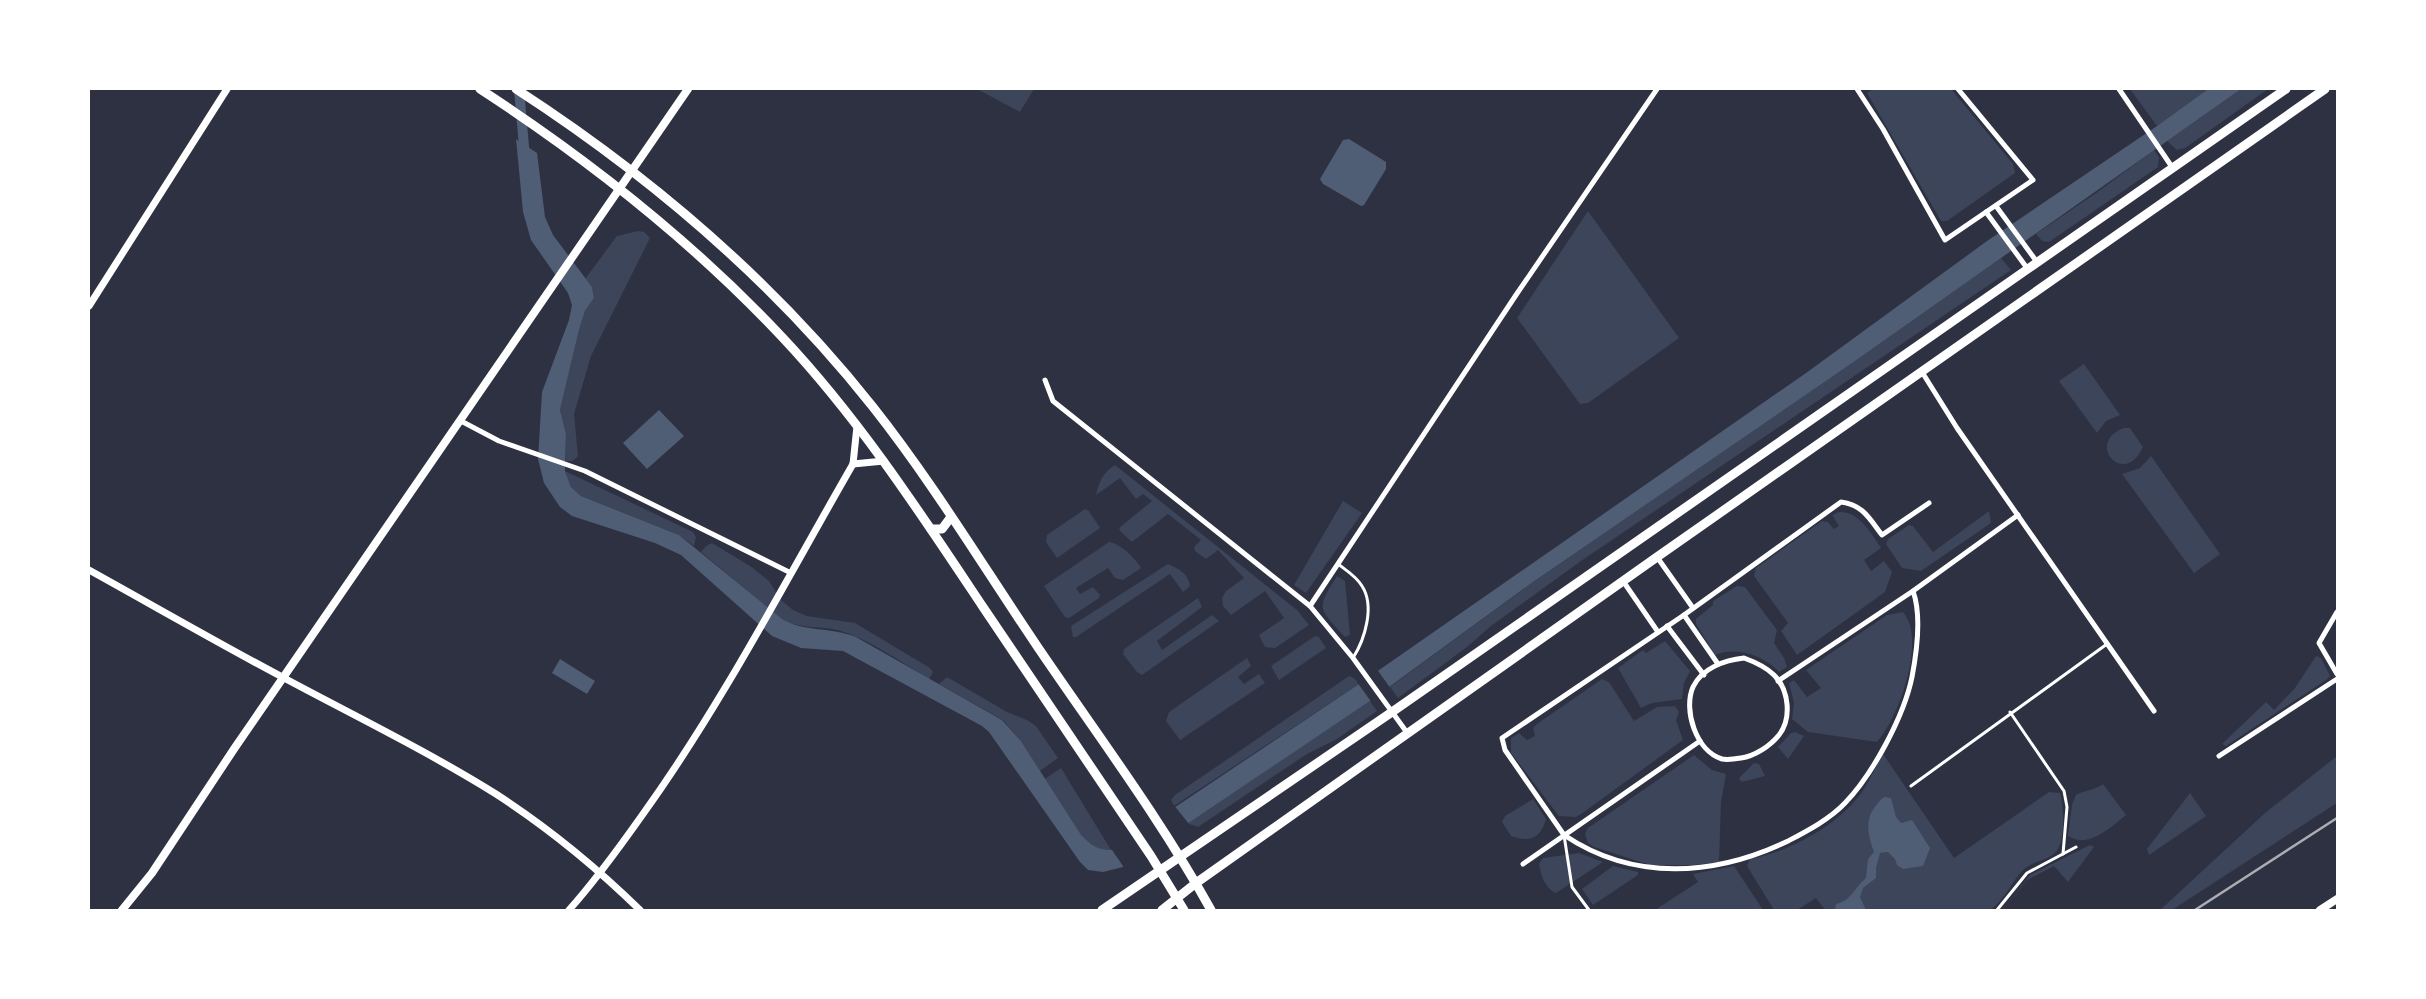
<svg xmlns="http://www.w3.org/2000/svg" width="2426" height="999" viewBox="0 0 2426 999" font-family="Rubik,sans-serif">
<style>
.green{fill:#3c4559}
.water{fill:#4f5d75}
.pier{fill:#2d3142}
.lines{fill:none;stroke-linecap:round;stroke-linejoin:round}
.canal{stroke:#4f5d75;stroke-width:10}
.service{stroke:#fff;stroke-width:3}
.minor{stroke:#fff;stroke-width:5}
.tertiary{stroke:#fff;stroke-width:7}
.secondary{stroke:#fff;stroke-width:8}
.primary{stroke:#fff;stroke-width:9}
.rail{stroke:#abadb3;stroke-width:2.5}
</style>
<rect width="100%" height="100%" fill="#2d3142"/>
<g class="green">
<polygon points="977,89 1034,89 1020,112"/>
<polygon points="1873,89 1951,89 2013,164 2015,173 1947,221 1941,221 1867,93"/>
<polygon points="2130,89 2208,89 2157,126"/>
<polygon points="2241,89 2268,89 2185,148 2177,150 2167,141"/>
<polygon points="2154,150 2159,157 2158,167 2049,242 2042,241 2036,234 2099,191"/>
<polygon points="1588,211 1679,338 1588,403 1580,404 1517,318"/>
<polygon points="638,231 644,232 650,238 591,356 574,414 578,456 573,461 566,461 566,434 560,410 579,330 585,311 594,298 592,287 585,279 617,236"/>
<polygon points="2001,258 2011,270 1581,561 1491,626 1467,647 1398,698 1390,687 1533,582"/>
<polygon points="2084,364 2120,415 2106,421 2097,433 2059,381"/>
<path d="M2124,428H2130L2143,447C2124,489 2084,442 2124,428Z"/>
<polygon points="2151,456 2220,554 2194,573 2122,474 2140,468"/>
<path d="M1115,465L1297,610L1309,625L1275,648L1265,647L1259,635L1284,618L1265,591L1231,615L1223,606L1222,598L1226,591L1244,578L1218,550L1206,559L1195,551L1194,547L1201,540L1168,514L1132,542L1121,532L1119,528L1152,501L1143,494L1136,499L1120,478L1096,495C1099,482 1103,472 1115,465Z"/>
<polygon points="565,471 693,532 696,537 694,546 679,535 581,496 571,487"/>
<polygon points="1343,501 1362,513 1306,593 1294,585"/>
<polygon points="1085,509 1089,511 1100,528 1057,558 1046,542 1047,535"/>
<polygon points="1989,511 1991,523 1921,571 1902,568 1886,544 1888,539 1909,525 1913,526 1933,552"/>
<path d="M1839,512C1859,511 1871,533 1881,548L1864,560L1871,571L1884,561L1892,572L1885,592L1797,655L1781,631L1788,623L1754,576L1756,568L1822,521L1828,522L1834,529L1839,526L1832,515Z"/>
<path d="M1109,542C1120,543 1136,559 1141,568L1123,580L1115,578L1108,568L1076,588L1080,594L1093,587L1100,595L1099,598L1069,618L1065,617L1044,586Z"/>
<path d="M712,543L750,566L769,581L781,600L793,610L807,616L855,623L930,668L933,672L929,679C901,662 872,641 841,631C821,625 802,630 781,619L701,552L706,546Z"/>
<path d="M1168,564C1178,568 1189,574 1190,586L1183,592L1170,574L1076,637H1073L1071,626Z"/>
<path d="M1337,576L1345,581L1350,635L1345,637C1319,608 1315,610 1337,576Z"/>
<path d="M1737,586L1745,587L1777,630L1774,643L1784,658L1787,667L1779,672C1764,656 1737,646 1715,655L1696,624V619L1713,605V601Z"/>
<polygon points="1198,598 1202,607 1157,641 1162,650 1212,615 1219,621 1142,675 1137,672 1123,654 1124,649"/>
<path d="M1903,612C1927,639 1899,718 1877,742L1808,732L1792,719L1794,703L1789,683L1794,680L1807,697L1821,688L1806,670L1887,615Z"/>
<polygon points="1315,636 1319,637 1326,648 1279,680 1271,666"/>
<polygon points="1665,641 1690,671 1684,683 1682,699 1652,703 1641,708 1618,668 1643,650 1646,653"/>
<polygon points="2316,656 2321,658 2330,676 2326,680 2226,746 2222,744 2266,702 2274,710 2295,688"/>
<polygon points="1247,658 1251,666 1238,677 1244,684 1259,674 1265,683 1180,740 1166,721 1169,712"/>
<polygon points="1349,676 1354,678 1359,684 1174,806 1171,800 1175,795"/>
<polygon points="947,677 1007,712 1027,720 1036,726 1058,758 1040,771 1021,741 1003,720 939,684"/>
<polygon points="1602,679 1609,682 1634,721 1657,707 1675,706 1679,712 1676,720 1683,740 1584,812 1576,817 1559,816 1511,753 1511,738 1519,733 1527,740 1535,736 1533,728 1537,724"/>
<polygon points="1370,701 1377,711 1337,739 1307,754 1198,827 1186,823"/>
<polygon points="1795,732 1804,736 1788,759 1778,747 1791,733"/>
<path d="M1883,754L1954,858L2049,792L2060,793C2064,806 2066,843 2055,853C2046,861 2030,862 2022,871C2011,883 2004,901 1990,910H1825L1816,898L1797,910H1774L1747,866L1750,859C1789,852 1839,825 1862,792C1870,780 1876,766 1883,754Z"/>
<polygon points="1694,755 1712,770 1726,774 1721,802 1719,862 1695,865 1650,865 1594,847 1588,843 1585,834 1588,828"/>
<polygon points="2337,756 2337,803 2172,910 2160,910 2265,813"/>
<polygon points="1754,763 1759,764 1765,776 1742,782 1739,779 1740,777"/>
<path d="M1061,768L1111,850C1105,850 1098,850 1092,847C1077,838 1055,795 1045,779Z"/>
<path d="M2103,784L2126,815C2110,828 2088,849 2068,836L2072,805L2076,795C2085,790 2095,790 2103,784Z"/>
<polygon points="2190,793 2206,816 2149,855 2147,849"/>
<path d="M1533,799L1546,819C1541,838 1530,843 1511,836L1502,822L1505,816Z"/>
<polygon points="2090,845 2094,847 2068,882 2054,866 2027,880 2004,910 2030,875"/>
<path d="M1579,853L1603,862L1556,893C1544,888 1541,874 1539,864L1543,858Z"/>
<polygon points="1613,866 1638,872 1638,875 1593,905 1582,889"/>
<polygon points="1734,866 1763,910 1655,910 1698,882 1693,874"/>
</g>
<g class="water">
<path d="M2208,89H2241L1852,363L1533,582L1370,701L1123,867L1103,872L1088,870L1080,862L989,732L982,726L843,651L801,648L772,636L681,555L655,543L572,516L560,507L544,483L538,459L542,392L569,320L572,305L568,293L531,240L523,212L516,139L537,153L545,217L553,235L592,287L594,298L585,311L579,330L560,410L566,434L565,471L571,487L581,496L679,535L782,619C804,632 831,627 856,637L1002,720L1021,741L1081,835C1091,845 1097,850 1111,850L1359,684L1806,373L1987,241L2157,126Z"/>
<polygon points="1349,139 1386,162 1386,169 1364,205 1361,206 1323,184 1320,179 1343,140"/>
<polygon points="659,410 684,436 647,469 623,443"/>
<polygon points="560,659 595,681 587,694 552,673"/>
<path d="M1884,797L1891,798L1896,817L1901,823L1912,820L1930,848L1923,866L1903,869L1897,865L1895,859L1888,852L1880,853L1876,868V878L1863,888L1860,897L1866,910H1835L1836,904C1852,900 1854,888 1866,878L1868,859L1874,852C1866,829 1864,815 1884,797Z"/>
</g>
<g class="pier">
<polygon points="1376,668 1391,689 1372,703 1357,682"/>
<polygon points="1173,804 1189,824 1125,869 1110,847"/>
</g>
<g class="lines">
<polyline class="canal" points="519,89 525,158"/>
<g class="service">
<path d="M1338,564C1347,571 1356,576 1362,586C1375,606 1365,639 1353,658"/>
<polyline points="2010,712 2064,791 2067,807 2063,854"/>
<polyline points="1911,786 2107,644"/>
<polyline points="1564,835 1572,887 1589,910"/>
<polyline points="1997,910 2027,873 2076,847"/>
</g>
<g class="minor">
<polyline points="1857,89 1883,129 1945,240 2033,180 1958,89"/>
<polyline points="2119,89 2172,167"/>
<polyline points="1996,206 2037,262"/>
<polyline points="1986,212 2027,268"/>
<polyline points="1922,372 1957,428 2154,711"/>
<polyline points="1045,380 1053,401 1310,606 1353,658 1408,734"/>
<polyline points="461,421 499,441 585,471 791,573"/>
<polyline points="1657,557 1693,608"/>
<polyline points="1623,581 1658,632"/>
<path d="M1913,591C1922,616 1917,651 1912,677C1904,716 1873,774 1845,803C1830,819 1807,831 1788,841C1715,876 1634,882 1564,835L1505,750L1502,738L1684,615L1841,502C1863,505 1869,518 1882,535L1929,503"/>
<polyline points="1310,606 1516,295 1657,89"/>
<polyline points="2337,612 2319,643 2337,674"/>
<polyline points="1684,615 1718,664"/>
<polyline points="1667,626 1704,675"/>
<path d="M1744,658C1755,662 1766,667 1774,675C1789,690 1792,718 1779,735C1770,746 1755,756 1741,758C1735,759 1727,760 1722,759C1696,751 1683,710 1693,687C1702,668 1725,660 1744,658Z"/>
<polyline points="1778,681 1913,591 2018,515"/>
<polyline points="2219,756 2337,679"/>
<polyline points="1523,864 1700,741"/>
</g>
<g class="tertiary">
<polyline points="89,306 227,89"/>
<polyline points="853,464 884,461"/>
<path d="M89,570C154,606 218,643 284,678C355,716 427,751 496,794C547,827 596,867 640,910"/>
<path d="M569,910C596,880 619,848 643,814C722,704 785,582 853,464L857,426"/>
</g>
<g class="secondary">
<polyline points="122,910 152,873 234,749 688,89"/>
<polyline points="2320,910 2337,899"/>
</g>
<g class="primary">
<path d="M480,89C589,160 693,242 783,338C860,420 921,514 983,607C1039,690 1095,773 1151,856L1184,910"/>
<path d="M516,89C650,176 774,282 873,407C933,483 983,566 1037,646C1096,733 1160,818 1211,910"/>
<polyline points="931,529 942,529 951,517"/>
<polyline points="1102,910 1392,712 2286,89"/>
<polyline points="1162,910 1196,883 1657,557 2325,89"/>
</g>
<polyline class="rail" points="2195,910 2337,818"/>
</g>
<rect width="2426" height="999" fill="none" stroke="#ffffff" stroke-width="180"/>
</svg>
